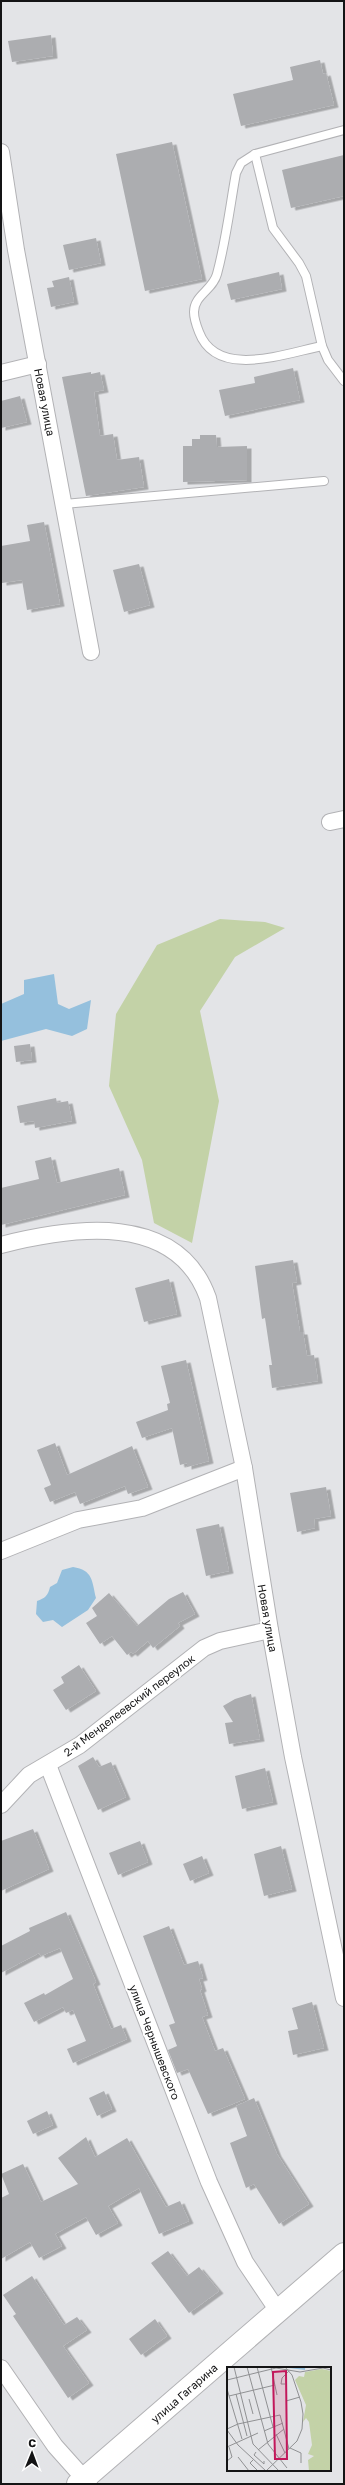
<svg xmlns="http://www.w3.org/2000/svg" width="345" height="2485" viewBox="0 0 345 2485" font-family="'Golos Text',sans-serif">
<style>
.green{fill:#c3d2a7}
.water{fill:#95c0dd}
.building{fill:#acadb0;filter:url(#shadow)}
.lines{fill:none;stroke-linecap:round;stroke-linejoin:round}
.lane-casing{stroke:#b2b2b5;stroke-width:10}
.street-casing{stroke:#b2b2b5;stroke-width:18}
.secondary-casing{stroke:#b2b2b5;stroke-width:24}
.lane{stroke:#fff;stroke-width:8}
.street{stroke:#fff;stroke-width:16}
.secondary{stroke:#fff;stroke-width:22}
.labels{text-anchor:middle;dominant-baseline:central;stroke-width:4;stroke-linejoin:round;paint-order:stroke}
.street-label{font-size:11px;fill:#141415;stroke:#fff}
.inset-river{fill:none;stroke:#95c0dd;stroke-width:2}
.inset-road{fill:none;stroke:#909193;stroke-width:1}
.view{fill:#c2185b;fill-opacity:0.15;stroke:#c2185b;stroke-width:2}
.inset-edge{fill:none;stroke:#141415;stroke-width:2}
</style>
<defs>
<filter id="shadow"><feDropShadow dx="4.5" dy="2.5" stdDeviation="0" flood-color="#0004"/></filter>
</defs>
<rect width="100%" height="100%" fill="#e3e4e7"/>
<polygon class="green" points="220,919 265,922 285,928 235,957 200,1011 219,1101 192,1243 154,1223 142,1160 109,1086 116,1014 157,945"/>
<g class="water">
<polygon points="54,974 58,1004 69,1009 91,1000 87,1029 72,1036 46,1029 1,1041 1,1004 24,994 24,980"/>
<path d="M73,1567C93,1570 92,1581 96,1598L88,1610L62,1627L53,1620L43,1622L36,1614L37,1601C45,1598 48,1596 50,1587L57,1583L62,1570Z"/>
</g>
<g class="building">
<polygon points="51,35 53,56 12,62 8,41"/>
<polygon points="320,60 323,74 326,73 334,105 241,126 233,94 293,80 290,67"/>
<polygon points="172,142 202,279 145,291 116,154"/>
<polygon points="344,155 344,196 291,208 282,170"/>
<polygon points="96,238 101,263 69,270 63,245"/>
<polygon points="279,272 282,289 231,300 227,284"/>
<polygon points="69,277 74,302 51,307 47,288 54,287 52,281"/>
<polygon points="293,368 300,400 225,416 219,390 255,383 254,377"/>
<polygon points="91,372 91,374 100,372 104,390 94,392 100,436 113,434 117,460 139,457 144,487 86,496 62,377"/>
<polygon points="20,396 27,422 1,428 1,401"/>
<polygon points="200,435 216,435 217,447 247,446 247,480 183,482 183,446 192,446 192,439 200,439"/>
<polygon points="44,522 60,604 27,610 22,580 2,583 1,546 30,541 27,525"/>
<polygon points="139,564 150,605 124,612 113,570"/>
<polygon points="30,1044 32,1060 16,1062 14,1046"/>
<polygon points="56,1098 57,1103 68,1101 72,1121 35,1128 34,1121 20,1123 17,1106"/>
<polygon points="51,1157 57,1183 119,1168 125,1195 1,1225 1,1188 39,1179 35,1161"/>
<polygon points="293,1260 297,1282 292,1283 300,1332 303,1332 307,1356 314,1355 318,1381 272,1388 269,1365 272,1365 265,1318 262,1319 255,1266"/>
<polygon points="169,1279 177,1314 144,1322 135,1288"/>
<polygon points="186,1360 209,1461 187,1467 187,1463 180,1465 172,1428 142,1438 136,1422 168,1410 167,1404 170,1403 161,1366"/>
<polygon points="55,1443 67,1475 132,1446 148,1487 128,1494 125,1486 80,1504 75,1492 50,1502 44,1488 51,1485 37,1450"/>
<polygon points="326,1487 331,1516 314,1519 315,1528 297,1532 290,1493"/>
<polygon points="219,1524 229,1571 206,1576 196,1529"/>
<polygon points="183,1592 195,1614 178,1623 180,1626 153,1648 148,1641 133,1654 131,1652 127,1655 112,1636 100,1644 86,1623 97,1616 92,1608 109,1593 137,1626 169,1599"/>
<polygon points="79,1665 96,1691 66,1710 53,1690 64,1683 61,1677"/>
<polygon points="251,1694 260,1739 229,1744 225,1723 233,1722 223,1706 235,1699"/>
<polygon points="93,1757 99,1767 111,1762 126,1797 98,1810 78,1766"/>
<polygon points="265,1768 273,1802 242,1809 235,1776"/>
<polygon points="33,1829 49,1869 1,1891 1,1841"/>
<polygon points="140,1841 148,1862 118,1875 109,1853"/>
<polygon points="281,1846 292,1889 264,1896 254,1854"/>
<polygon points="202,1856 209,1873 190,1881 183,1864"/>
<polygon points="66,1912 96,1982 93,1984 111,2029 121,2025 127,2039 73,2063 67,2049 86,2041 73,2010 66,2013 63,2007 34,2022 24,2003 44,1993 45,1995 73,1979 60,1948 41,1956 39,1953 1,1973 1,1946 30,1931 29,1928"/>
<polygon points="169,1926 184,1965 198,1961 203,1978 199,1979 202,1989 200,1990 208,2015 202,2017 215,2051 223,2048 245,2099 208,2114 188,2069 177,2073 168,2050 177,2046 169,2025 175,2023 143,1936"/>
<polygon points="312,2002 324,2048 293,2055 288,2031 298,2029 292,2008"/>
<polygon points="104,2091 112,2109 97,2116 89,2098"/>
<polygon points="254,2098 277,2154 309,2204 279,2224 254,2184 246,2188 230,2143 247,2136 236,2106"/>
<polygon points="47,2111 53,2125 33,2134 27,2121"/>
<polygon points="86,2137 95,2157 127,2138 166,2207 180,2201 189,2221 159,2234 139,2188 108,2206 118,2223 96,2235 86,2217 55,2234 62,2246 39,2258 30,2242 1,2259 1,2198 9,2194 1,2174 23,2164 41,2202 78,2184 58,2158"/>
<polygon points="168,2251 187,2276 199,2267 219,2291 189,2313 151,2263"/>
<polygon points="32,2276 64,2325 77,2317 87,2330 63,2346 89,2383 68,2398 13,2316 16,2314 3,2295"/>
<polygon points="155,2319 167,2336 141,2355 129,2339"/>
</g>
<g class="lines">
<defs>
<g id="lane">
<polyline points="255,154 273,228 299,263 306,276 322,346 328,360 344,381"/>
<path d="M322,346C286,353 217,380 199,332C197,327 194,318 194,312C194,295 213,290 217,274C226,241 230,206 236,173L241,163L255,154L344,130"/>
<polyline points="64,504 324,481"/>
</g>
<g id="street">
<polyline points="1,152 16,250 91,652"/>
<polyline points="1,373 38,364"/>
<polyline points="330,822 344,819"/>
<path d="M1,1245C72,1227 177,1211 208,1298L244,1468L270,1630L293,1757L344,1998"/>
<polyline points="1,1551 78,1520 142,1508 244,1468"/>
<polyline points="48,1765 209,2182 245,2262 278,2311"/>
<polyline points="1,1805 29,1775 80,1745 204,1648 220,1641 270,1630"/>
<polyline points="1,2368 55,2446 89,2484"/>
</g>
<polyline id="secondary" points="78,2484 344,2254"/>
</defs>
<use href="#lane" class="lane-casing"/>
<use href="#street" class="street-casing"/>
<use href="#secondary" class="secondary-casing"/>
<use href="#lane" class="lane"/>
<use href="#street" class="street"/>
<use href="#secondary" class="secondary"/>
</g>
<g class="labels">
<g class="street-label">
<text transform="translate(45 402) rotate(79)">Новая улица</text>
<text transform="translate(268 1618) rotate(80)">Новая улица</text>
<text transform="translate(129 1705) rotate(-37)">2-й Менделеевский переулок</text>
<text transform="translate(155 2042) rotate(69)">улица Чернышевского</text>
<text transform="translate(184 2393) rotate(-41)">улица Гагарина</text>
</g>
</g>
<g transform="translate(227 2367)">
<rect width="104" height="104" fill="#e3e4e7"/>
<path d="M95,2L104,4V104H82L81,93L87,89L81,87L85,78L82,55L79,51L76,55L79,38L68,13L72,9L77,10L78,5Z" fill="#c3d2a7"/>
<path class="inset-river" d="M62,0L78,2"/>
<path class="inset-road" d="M7,0L26,77L52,104M20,0L41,77L60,101M30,0L46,60M44,0L50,28M0,13L49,1L73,5L96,1L104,3M58,17H54L55,11L62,4M0,22L15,72M9,27L20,69M2,29L48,18M22,32L26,47M59,34L73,30M0,62L11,57L53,48L62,82M0,63L11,78L39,104M37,64L56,56M49,67L58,86M0,80L31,66M63,81L74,86V96M31,83L57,62M29,85L27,88L37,97V94M11,90L22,104M26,93L23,96L31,104M0,94L5,90L2,80M39,104L70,74L75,62L76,47L74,35L65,8L58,0"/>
<path class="view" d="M59,4L60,92H48L46,5Z"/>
<rect width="104" height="104" class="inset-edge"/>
</g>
<rect width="345" height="2485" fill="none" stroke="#141415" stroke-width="4"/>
<g transform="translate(32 2453) rotate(1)" stroke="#ffffff" stroke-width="3" paint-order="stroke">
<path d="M0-3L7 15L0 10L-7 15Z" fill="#141415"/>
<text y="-6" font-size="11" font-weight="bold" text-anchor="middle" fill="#141415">С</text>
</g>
</svg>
